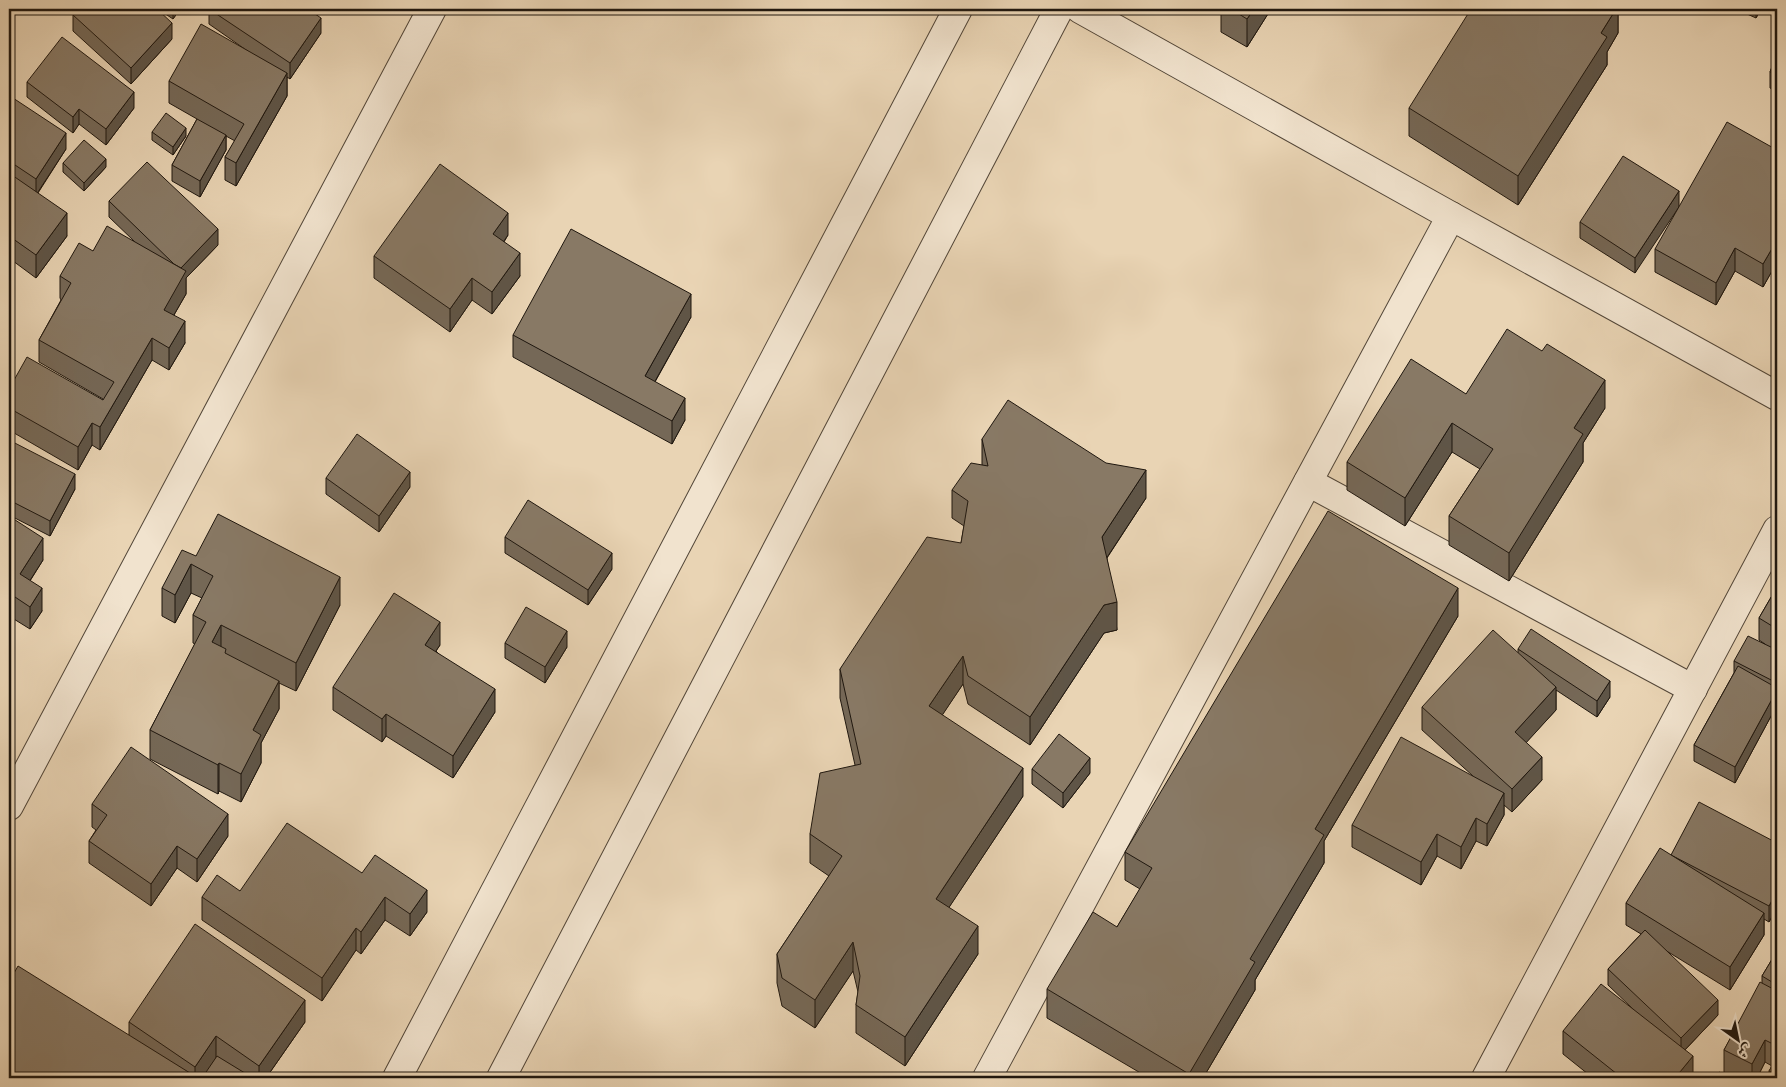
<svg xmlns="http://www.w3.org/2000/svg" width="1786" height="1087" viewBox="0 0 1786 1087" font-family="Alegreya,Amiri,serif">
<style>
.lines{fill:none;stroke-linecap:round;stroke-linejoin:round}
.minor-casing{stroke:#524638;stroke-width:30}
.minor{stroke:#f1e3ce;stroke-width:28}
.wall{fill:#756857;stroke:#1f170f}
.shaded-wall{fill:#5f5547;stroke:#1f170f}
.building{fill:#887965;stroke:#1f170f}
</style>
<rect width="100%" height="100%" fill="#e9d4b4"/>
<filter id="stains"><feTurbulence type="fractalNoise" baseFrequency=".004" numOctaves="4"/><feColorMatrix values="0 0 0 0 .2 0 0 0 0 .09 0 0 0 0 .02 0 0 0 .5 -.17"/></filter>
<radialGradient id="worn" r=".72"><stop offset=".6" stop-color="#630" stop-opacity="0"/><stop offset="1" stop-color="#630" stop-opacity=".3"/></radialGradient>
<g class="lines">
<defs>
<g id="minor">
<polyline points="1080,9 1451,216 1777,396"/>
<polyline points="1308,482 1693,689"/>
<polyline points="9,806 432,9"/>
<polyline points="397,1078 958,9"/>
<polyline points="501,1078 1059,9"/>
<polyline points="987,1078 1451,216"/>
<polyline points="1486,1078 1777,530"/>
</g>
</defs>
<use href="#minor" class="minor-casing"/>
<use href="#minor" class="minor"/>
</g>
<g class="wall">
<polygon points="158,9 180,9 173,19"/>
<polygon points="209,9 321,33 290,79 287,77 287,96 236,186 225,180 225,157 235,141 226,136 226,150 200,197 172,181 172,165 197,119 169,103 169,81 249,52 209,24"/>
<polygon points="313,9 322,9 318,13"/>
<polygon points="1221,9 1271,9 1247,47 1221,32"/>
<polygon points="1618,9 1618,33 1607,52 1607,65 1518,205 1409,136 1409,108"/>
<polygon points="1736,9 1761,9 1756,18"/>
<polygon points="73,15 172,39 131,84 73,31"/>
<polygon points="1777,54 1777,91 1770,88 1770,72"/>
<polygon points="27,82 134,108 106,145 79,124 73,133 27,97"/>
<polygon points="9,105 66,149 38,193 67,236 36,278 9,258"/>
<polygon points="152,132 186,136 173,155 152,140"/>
<polygon points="1777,150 1777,262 1763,287 1735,271 1716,305 1655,272 1655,249"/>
<polygon points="63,163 106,167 84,191 63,172"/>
<polygon points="1679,191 1635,273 1580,238 1580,222"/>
<polygon points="109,201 218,245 186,278 186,294 174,315 185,343 169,370 152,360 100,450 92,445 78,470 9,430 9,389 103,400 103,399 39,362 39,340 61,300 60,298 60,276 93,251 135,242 109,217"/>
<polygon points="508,235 504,242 520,276 492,314 472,300 450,332 374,278 374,256"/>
<polygon points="691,317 655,382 685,420 672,444 513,357 513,335"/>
<polygon points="1542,351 1605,408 1583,443 1583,462 1509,581 1449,545 1449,516 1480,469 1452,452 1405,526 1347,490 1347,462"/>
<polygon points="982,439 1146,498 1107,558 1117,630 1104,633 1030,745 968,704 963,684 942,715 1023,796 949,907 978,954 905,1066 856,1033 856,1005 858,992 853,971 815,1028 782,1006 777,983 777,954 829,876 810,863 810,834 855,765 840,698 840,669 961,543 964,526 952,518 952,490 982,465"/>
<polygon points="9,440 75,489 50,536 9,515"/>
<polygon points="326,478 410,487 379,532 326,494"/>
<polygon points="9,516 43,560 30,581 42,611 30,629 9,616"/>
<polygon points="505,537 612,569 588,605 505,553"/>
<polygon points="196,556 340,605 296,691 279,683 279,709 261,743 261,763 241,802 219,791 218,794 150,759 150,730 195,644 193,643 193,615 202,598 191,593 175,623 162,616 162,588"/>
<polygon points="1777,587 1777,705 1735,783 1694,761 1694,745 1734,673 1734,661 1765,644 1759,640 1759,618"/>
<polygon points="1458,616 1324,841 1324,863 1255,980 1255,990 1203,1078 1149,1078 1047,1018 1047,989 1117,927 1140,889 1125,880 1125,852"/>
<polygon points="505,643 567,647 545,683 505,658"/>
<polygon points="440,645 436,651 495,712 453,778 386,736 382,742 333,710 333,687"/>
<polygon points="1518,649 1610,697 1597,717 1556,690 1556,710 1526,742 1542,780 1512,812 1504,805 1504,815 1487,846 1476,841 1461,869 1437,856 1421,885 1352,847 1352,825 1473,776 1422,730 1422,707 1518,653"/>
<polygon points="1032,769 1090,773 1063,808 1032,784"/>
<polygon points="92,804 228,836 197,882 177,868 151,906 89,863 89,841 96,830 92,827"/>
<polygon points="1777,843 1777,907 1769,922 1764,919 1764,935 1730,990 1665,950 1718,1015 1685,1050 1693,1078 1593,1078 1563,1054 1563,1031 1634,1010 1608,985 1608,969 1641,934 1626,925 1626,903 1671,855"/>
<polygon points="362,873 427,912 410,936 385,920 361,954 356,950 322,1001 202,920 202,897 240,891"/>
<polygon points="1777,951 1777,1078 1769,1078 1769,1071 1772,1066 1765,1062 1757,1078 1735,1078 1724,1072 1724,1050 1762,983 1762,976"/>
<polygon points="129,1022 305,1022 266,1078 9,1078 129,1035"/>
</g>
<g class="shaded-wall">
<polygon points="173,9 180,9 173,19"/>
<polygon points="318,9 322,9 318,13"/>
<polygon points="1254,9 1271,9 1247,47 1247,19"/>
<polygon points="1616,9 1618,9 1618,33 1607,52 1607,65 1518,205 1518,176 1601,33"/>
<polygon points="1756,9 1761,9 1756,18"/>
<polygon points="321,18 321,33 290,79 290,63"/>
<polygon points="172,23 172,39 131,84 131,68"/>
<polygon points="287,73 287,96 236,186 236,163"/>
<polygon points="134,92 134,108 106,145 106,129"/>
<polygon points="79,109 79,124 73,133 73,117"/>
<polygon points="186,128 186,136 173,155 173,147"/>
<polygon points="66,133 66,149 36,195 36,179"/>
<polygon points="226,135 226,150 200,197 200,181"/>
<polygon points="106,159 106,167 84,191 84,183"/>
<polygon points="1679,191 1679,207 1635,273 1635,258"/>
<polygon points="67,213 67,236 36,278 36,255"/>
<polygon points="508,213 508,235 493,257 493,234"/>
<polygon points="218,229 218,245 186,278 186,294 164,332 164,310 180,269"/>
<polygon points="1777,240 1777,262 1763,287 1763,264"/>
<polygon points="1735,248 1735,271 1716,305 1716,283"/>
<polygon points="520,253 520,276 492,314 492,292"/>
<polygon points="472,278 472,300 450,332 450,309"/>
<polygon points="691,294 691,317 645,399 645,376"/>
<polygon points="185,321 185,343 169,370 169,348"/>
<polygon points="152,338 152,360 100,450 100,427"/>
<polygon points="1605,380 1605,408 1583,443 1583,462 1509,581 1509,553 1574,428"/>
<polygon points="685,398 685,420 672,444 672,421"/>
<polygon points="92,423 92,445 78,470 78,447"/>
<polygon points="1452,423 1452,452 1405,526 1405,498"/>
<polygon points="1146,470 1146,498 1102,565 1102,537"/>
<polygon points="410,472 410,487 379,532 379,516"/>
<polygon points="75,474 75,489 50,536 50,521"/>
<polygon points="43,538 43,560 20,596 20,574"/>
<polygon points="612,553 612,569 588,605 588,590"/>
<polygon points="191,564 191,593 175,623 175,595"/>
<polygon points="340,577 340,605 296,691 296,663"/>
<polygon points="42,588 42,611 30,629 30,607"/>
<polygon points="1458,588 1458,616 1324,841 1324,863 1255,980 1255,990 1203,1078 1189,1078 1189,1074 1315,829"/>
<polygon points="1117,602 1117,630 1104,633 1030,745 1030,717 1104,605"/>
<polygon points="440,622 440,645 425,667 425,645"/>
<polygon points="221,625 221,653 212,642"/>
<polygon points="567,631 567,647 545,683 545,667"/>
<polygon points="963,656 963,684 929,735 929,706"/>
<polygon points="279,681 279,709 261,743 261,763 241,802 241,774 253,730"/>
<polygon points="1610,681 1610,697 1597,717 1597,701"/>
<polygon points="1556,687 1556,710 1515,755 1515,732"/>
<polygon points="495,689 495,712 453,778 453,756"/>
<polygon points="1777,690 1777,705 1735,783 1735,767"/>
<polygon points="386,714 386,736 382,742 382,719"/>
<polygon points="1542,757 1542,780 1512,812 1512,789"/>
<polygon points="1090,758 1090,773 1063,808 1063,793"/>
<polygon points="219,763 219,791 218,794 218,765"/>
<polygon points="1023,768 1023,796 936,927 936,899"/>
<polygon points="1504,793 1504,815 1487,846 1487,824"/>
<polygon points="228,814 228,836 197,882 197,859"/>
<polygon points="1476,818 1476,841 1461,869 1461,847"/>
<polygon points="1437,834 1437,856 1421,885 1421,862"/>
<polygon points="177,846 177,868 151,906 151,884"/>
<polygon points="427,890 427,912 410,936 410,914"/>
<polygon points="1777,891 1777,907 1769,922 1769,906"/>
<polygon points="385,897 385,920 361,954 361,932"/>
<polygon points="1764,913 1764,935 1730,990 1730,967"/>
<polygon points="978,926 978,954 905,1066 905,1037"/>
<polygon points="356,928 356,950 322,1001 322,978"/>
<polygon points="853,942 853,971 815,1028 815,1000"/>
<polygon points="305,1000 305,1022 266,1078 259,1078 259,1066"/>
<polygon points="1718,1000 1718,1015 1681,1054 1681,1038"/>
<polygon points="216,1036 216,1059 203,1078 195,1078 195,1067"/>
<polygon points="1765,1040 1765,1062 1757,1078 1752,1078 1752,1064"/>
<polygon points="1693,1056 1693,1078 1675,1078"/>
</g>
<g class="building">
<polygon points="79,9 157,9 172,23 131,68 73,15"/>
<polygon points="209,9 308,9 321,18 290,63"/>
<polygon points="1231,9 1254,9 1247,19"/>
<polygon points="1471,9 1616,9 1601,33 1607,37 1518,176 1409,108"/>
<polygon points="201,24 287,73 236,163 225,157 244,124 169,81"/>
<polygon points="62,37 134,92 106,129 79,109 73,117 27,82"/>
<polygon points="1777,54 1777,75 1770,72"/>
<polygon points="13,98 66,133 36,179 9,161 9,105"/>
<polygon points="166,113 186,128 173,147 152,132"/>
<polygon points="197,119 226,135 200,181 172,165"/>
<polygon points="1727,122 1777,150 1777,240 1763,264 1735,248 1716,283 1655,249"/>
<polygon points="84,140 106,159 84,183 63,163"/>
<polygon points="1623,156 1679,191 1635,258 1580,222"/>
<polygon points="147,162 218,229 181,268 174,264 109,201"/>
<polygon points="440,164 508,213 493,234 520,253 492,292 472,278 450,309 374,256"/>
<polygon points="9,173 67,213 36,255 9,236"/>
<polygon points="107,226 186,271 164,310 185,321 169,348 152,338 100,427 92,423 78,447 9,408 9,389 27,357 103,400 114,382 39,340 71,283 60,276 79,243 93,251"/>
<polygon points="571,229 691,294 645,376 685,398 672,421 513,335"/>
<polygon points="1507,329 1542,351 1547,344 1605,380 1574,428 1583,434 1509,553 1449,516 1493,449 1452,423 1405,498 1347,462 1411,359 1466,394"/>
<polygon points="1008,400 1106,463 1146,470 1102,537 1117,602 1104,605 1030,717 968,676 963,656 929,706 1023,768 936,899 978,926 905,1037 856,1005 860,976 853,942 815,1000 782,978 777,954 842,856 810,834 820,773 861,764 840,669 927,537 961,543 968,501 952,490 971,463 988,466 982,439"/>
<polygon points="357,434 410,472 379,516 326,478"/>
<polygon points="9,440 75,474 50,521 9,500"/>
<polygon points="528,500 612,553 588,590 505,537"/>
<polygon points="1328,511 1458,588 1315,829 1324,835 1250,959 1255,962 1189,1074 1047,989 1093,912 1117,927 1152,868 1125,852"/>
<polygon points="218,514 340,577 296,663 221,625 212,642 226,649 225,653 279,681 253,730 261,735 241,774 219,763 218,765 150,730 206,622 193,615 213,576 191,564 175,595 162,588 182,550 196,556"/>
<polygon points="9,516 43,538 20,574 42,588 30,607 9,593"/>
<polygon points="1777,587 1777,629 1759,618"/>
<polygon points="394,593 440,622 425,645 495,689 453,756 386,714 382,719 333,687"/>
<polygon points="526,607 567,631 545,667 505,643"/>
<polygon points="1531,629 1610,681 1597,701 1518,649"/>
<polygon points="1493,630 1556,687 1515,732 1542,757 1512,789 1422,707"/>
<polygon points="1748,636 1777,650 1777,683 1734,661"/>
<polygon points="1738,666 1777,688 1777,690 1735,767 1694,745"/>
<polygon points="1059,734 1090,758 1063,793 1032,769"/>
<polygon points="1401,737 1504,793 1487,824 1476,818 1461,847 1437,834 1421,862 1352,825"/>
<polygon points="131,747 228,814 197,859 177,846 151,884 89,841 107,815 92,804"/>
<polygon points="1699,802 1777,843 1777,891 1769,906 1671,855"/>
<polygon points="287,823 362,873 375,855 427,890 410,914 385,897 361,932 356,928 322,978 202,897 217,875 240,891"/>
<polygon points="1660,848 1764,913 1730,967 1626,903"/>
<polygon points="195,924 305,1000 259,1066 216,1036 195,1067 129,1022"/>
<polygon points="1645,930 1718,1000 1681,1038 1608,969"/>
<polygon points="1777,951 1777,985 1762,976"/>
<polygon points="18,966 198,1078 9,1078 9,982"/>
<polygon points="1760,982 1777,991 1777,1046 1765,1040 1752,1064 1724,1050"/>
<polygon points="1601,984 1693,1056 1675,1078 1622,1078 1563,1031"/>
<polygon points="217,1056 253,1078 202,1078"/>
<polygon points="1777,1057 1777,1076 1769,1071"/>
<polygon points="1719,1072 1731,1078 1716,1078"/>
</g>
<rect width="1786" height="1087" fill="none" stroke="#e9d4b4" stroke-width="30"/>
<rect x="10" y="10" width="1766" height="1067" fill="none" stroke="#1f170f" stroke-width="2.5"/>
<rect x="15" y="15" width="1756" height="1057" fill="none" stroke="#1f170f"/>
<g transform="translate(1738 1040) rotate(147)" stroke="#f1e3ce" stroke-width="4" paint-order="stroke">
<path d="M0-4L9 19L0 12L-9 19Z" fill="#1f170f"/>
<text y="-8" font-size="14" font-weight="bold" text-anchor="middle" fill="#1f170f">ش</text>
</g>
<rect width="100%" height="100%" filter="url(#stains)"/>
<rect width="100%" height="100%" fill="url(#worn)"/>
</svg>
